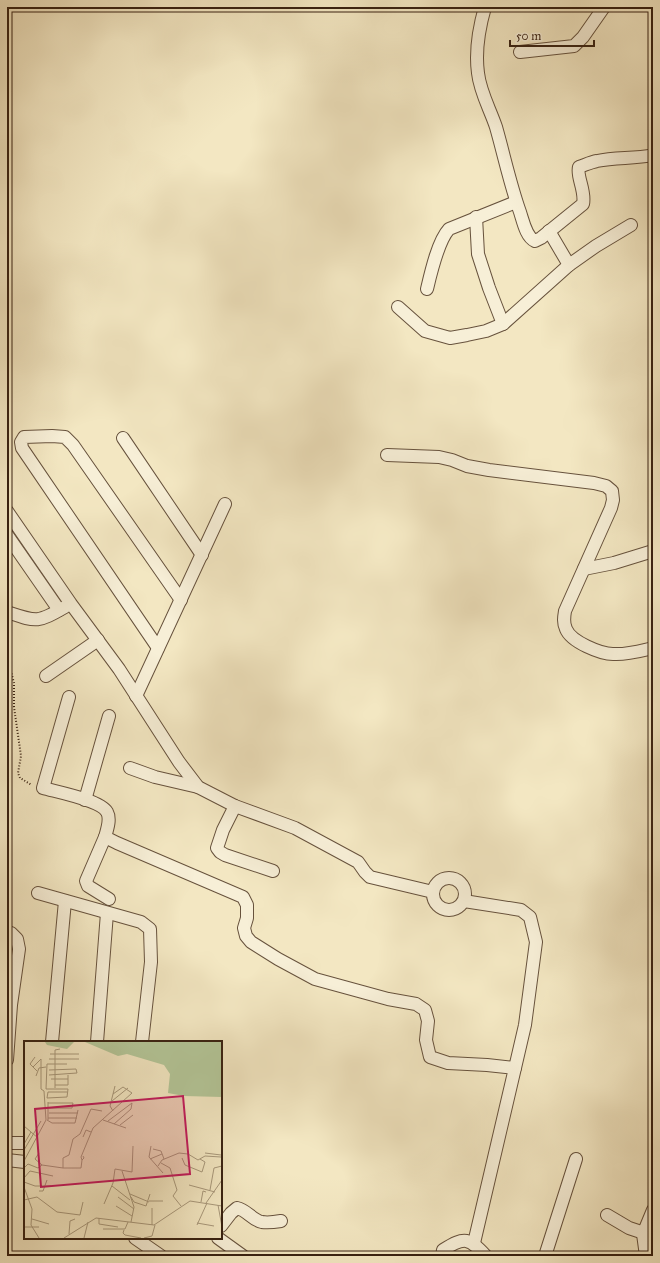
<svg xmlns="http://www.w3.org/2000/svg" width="660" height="1263" viewBox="0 0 660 1263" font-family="'IM FELL Great Primer',serif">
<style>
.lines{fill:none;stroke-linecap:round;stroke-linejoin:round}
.street-casing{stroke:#67523d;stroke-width:14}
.path{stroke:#382111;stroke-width:2;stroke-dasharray:1 2;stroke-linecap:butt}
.street{stroke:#f7efd7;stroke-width:12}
.inset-road{fill:none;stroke:#a8987b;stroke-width:1}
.view{fill:#c2185b;fill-opacity:0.15;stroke:#c2185b;stroke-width:2}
.inset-edge{fill:none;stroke:#382111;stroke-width:2}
</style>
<rect width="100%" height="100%" fill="#f3e7c2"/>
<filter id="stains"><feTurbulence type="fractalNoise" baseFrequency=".005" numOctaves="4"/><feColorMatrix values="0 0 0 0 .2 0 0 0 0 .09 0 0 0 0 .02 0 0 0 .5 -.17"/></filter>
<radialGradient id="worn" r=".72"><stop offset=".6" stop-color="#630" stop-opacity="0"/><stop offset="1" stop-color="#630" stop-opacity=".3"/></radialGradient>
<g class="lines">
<defs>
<g id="street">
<path d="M485,7C479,28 475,51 478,73C480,92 490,109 496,127C504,155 510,184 520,212C523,221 526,237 535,241L541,238L583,204C586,191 576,176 579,167C585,165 591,162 597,161C616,157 634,159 653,155"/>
<polyline points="520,52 574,46 583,37 604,7"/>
<polyline points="476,217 478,254 489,288 503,324"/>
<polyline points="549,231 569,265"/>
<path d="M427,289C431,272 438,241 449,229L516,202"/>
<polyline points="398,307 425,331 450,338 467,335 486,331 503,324 569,265 596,246 631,225"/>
<polyline points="123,438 202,555"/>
<path d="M387,455L439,457L452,460L467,466L489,470L594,483L606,486L612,491L613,500L611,508L565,611C564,617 563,623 566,629C571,642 601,654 613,654C627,655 640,651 653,648"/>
<polyline points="7,511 71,604 119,669 179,762 198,787 235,806 295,828 358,862 365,872 370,877 433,892"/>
<polyline points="7,535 59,610"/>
<polyline points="584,569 614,563 653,551"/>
<path d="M7,612C37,622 37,623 65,607"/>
<polyline points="158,648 22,448 21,442 24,437 52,436 65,437 73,445 181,600"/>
<polyline points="46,676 98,640"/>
<polyline points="136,696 225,504"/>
<path d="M69,697L43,788C57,792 100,800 107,812C111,819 107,830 105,837L117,843L243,897L247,905V918L244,928L246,936L251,942L278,959L315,979L388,999L416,1004L425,1010L428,1021L426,1040L430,1057L448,1063L487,1065L515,1068L474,1243"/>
<polyline points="130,768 155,777 198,787"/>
<polyline points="85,800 109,716"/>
<polyline points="235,806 223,830 217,848 220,852 225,855 273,871"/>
<polyline points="105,837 86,881 88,886 109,899"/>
<circle cx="449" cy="894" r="16"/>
<polyline points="38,893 141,922 150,929 151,962 142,1042"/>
<polyline points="464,901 521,910 530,917 536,942 525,1025 515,1068"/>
<polyline points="7,932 11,933 17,939 19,949 11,1005 7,1060"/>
<polyline points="52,1042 65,901"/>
<polyline points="97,1042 107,913"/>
<polyline points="7,1143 25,1143"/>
<polyline points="7,1160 25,1162"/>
<polyline points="607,1215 629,1228 653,1236"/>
<path d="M221,1226L231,1213L237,1208C247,1210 252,1220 262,1222C268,1223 275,1222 281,1221"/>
<polyline points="135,1238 161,1256"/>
<polyline points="218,1238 243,1256"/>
<path d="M442,1256L443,1250C465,1236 469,1238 486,1256"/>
<polyline points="545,1256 576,1159"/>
<polyline points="646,1256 643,1234 653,1210"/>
</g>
</defs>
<use href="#street" class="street-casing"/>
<polyline class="path" points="7,656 14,683 14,707 21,756 18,773 20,778 32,785"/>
<use href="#street" class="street"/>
</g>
<g transform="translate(24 1041)">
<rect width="198" height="198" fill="#f3e7c2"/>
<path d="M21,1H50L43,8L23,4ZM61,1H198V56L160,55L144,52L146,33L140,24L103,13L94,15Z" fill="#b4c799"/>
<path class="inset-road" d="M26,13H55M11,16L6,23L13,30M25,18H55M25,29L52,28L53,32L25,34M12,35L15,27L22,26M27,38H44M31,44H44V34M31,47V9L36,8M22,48H44L43,56L23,57M22,48L23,23H43M23,57L24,51H43M88,60L104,47M24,62H49L48,67H25M89,70L86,65L91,45M25,72H54M24,77H53M23,79L28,82H51L54,69M24,79V61M79,79L102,87M84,80L108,62L107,68L90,83M96,84L109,74M0,85L14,97M59,96L62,89L67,91M0,103L7,91M127,105L125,116L139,132M129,108L137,110L140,118M0,109L17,80M198,111V124M15,112L11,118L18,124L39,127V117L45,114L49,98L56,93L67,68L78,70M181,112L197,114M59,115L60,117L58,119L57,116L69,87L108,52L99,46L89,53M158,117L161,124L178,131L181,121L176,118M126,118L138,113M0,120L22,79L20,50L17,48V18L9,26M137,122L146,127L153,149L149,155L157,165M134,125L138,119L155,112L164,113L174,119L181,115L197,116M0,127L4,123L14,127L18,124M39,127H57L58,119M98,130L110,166L107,181M0,137L6,130L29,135M0,141L11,145H27M165,144L191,151M88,145L106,159M0,146L8,168L7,184L15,197M186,149L190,127L198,125M15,150H19L23,139M106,153L125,161M94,156L110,168M107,156L110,161L122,165L126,153M0,159L13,156L33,171L56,174L59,161M125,160H139M177,161L179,150L182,151M182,162L198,139M80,163L89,142L91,128L108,131L109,105M194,164L198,186M92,165L108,175M128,167V184M75,177V183L94,186M8,178L25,183M173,182L190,185M173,184L183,162M0,186H15M79,188H101L104,181M100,189L99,192L101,194L117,197M45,193L46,180L51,178M40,197L72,177L130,184L166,160L198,165M60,197L64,181M120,197L128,195L131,184"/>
<path class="view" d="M159,55L166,133L17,146L11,68Z"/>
<rect width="198" height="198" class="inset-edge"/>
</g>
<rect width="660" height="1263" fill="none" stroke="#f3e7c2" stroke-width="24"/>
<rect x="8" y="8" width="644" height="1247" fill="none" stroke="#382111" stroke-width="2"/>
<rect x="12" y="12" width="636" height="1239" fill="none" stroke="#382111"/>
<path d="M510 40v6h84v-6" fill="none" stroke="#382111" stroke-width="2"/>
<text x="516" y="40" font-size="12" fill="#382111" stroke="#f7efd7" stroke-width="3" paint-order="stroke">50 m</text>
<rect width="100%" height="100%" filter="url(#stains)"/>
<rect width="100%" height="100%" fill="url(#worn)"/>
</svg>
